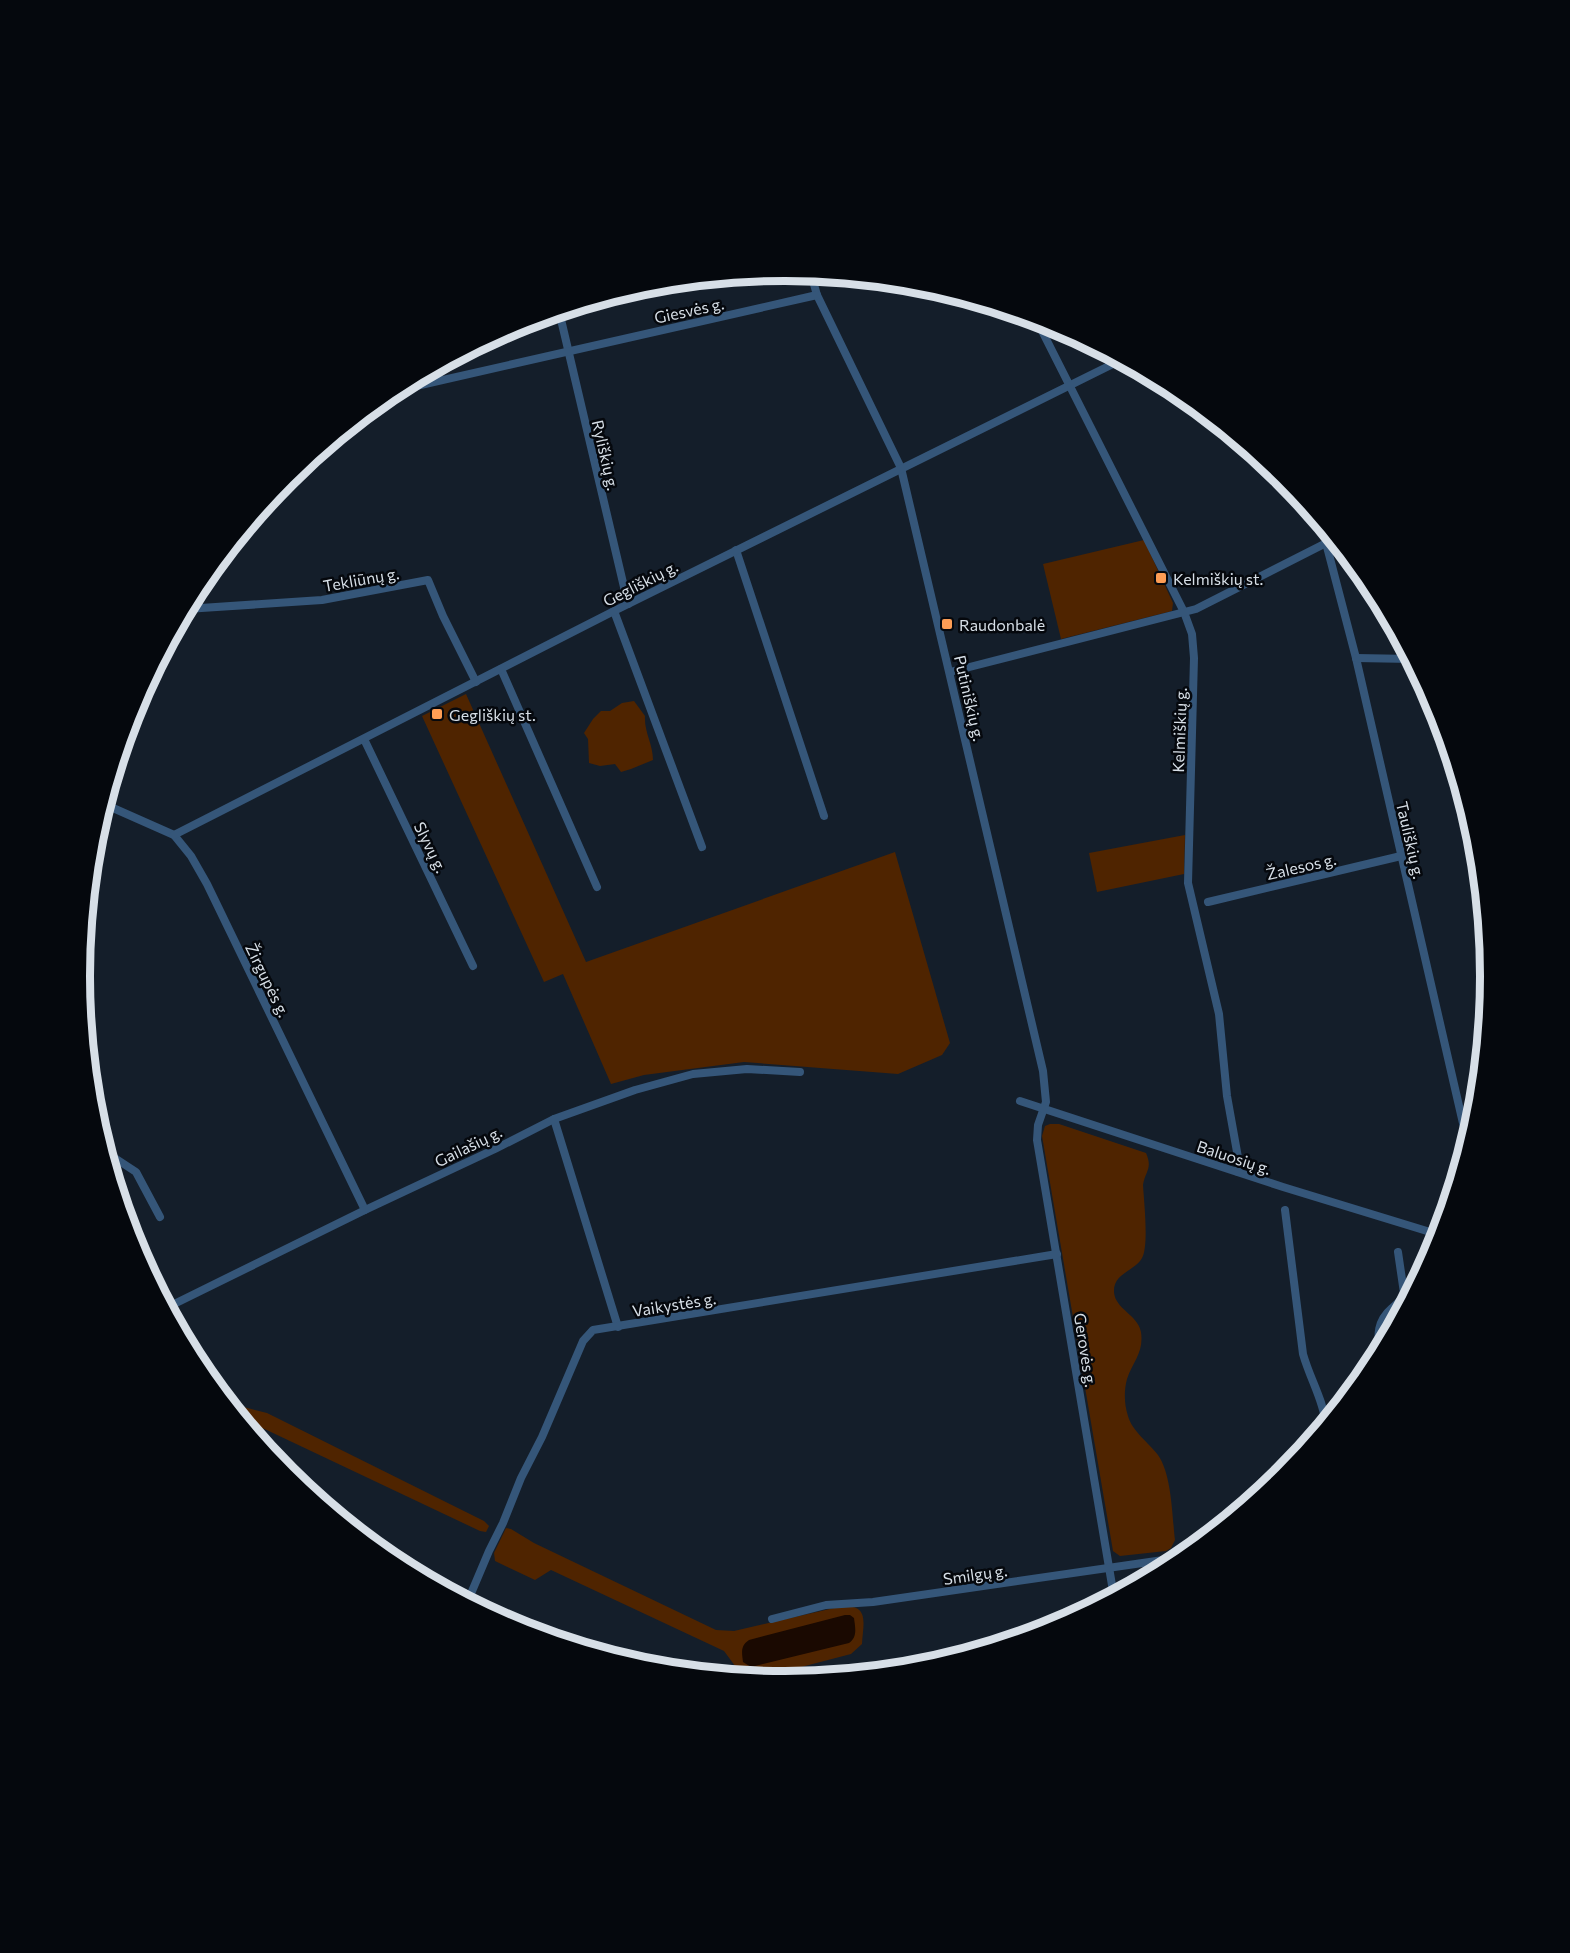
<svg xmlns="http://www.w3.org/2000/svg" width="1570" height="1953" viewBox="0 0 1570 1953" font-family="Commissioner,sans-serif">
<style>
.green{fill:#4f2400}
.water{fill:#1a0901}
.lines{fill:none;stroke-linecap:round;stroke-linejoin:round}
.minor{stroke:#355679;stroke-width:8}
.poi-dot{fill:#fd9d55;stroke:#05080d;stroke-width:2}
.labels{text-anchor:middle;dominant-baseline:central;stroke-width:5;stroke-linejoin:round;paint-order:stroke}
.street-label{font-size:16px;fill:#d7dfe7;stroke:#05080d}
.poi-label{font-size:16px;fill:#d7dfe7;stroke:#05080d;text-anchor:start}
.rim{fill:none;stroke:#d7dfe7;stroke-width:8}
</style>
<rect width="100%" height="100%" fill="#141e2a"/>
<g class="green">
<polygon points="1144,540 1173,603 1172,611 1061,639 1043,564"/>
<polygon points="466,694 586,962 895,852 950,1043 942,1055 898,1074 744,1062 644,1075 611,1084 563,974 544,982 422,716"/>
<path d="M634,701L645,716C644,732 653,744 653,760L631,769L621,772L615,764L600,766L589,763L588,739L584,733L593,719L601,711H610L622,703Z"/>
<polygon points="1185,835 1184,874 1097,892 1089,853"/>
<path d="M1050,1124H1059L1146,1153C1153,1169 1145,1171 1143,1185C1144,1202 1149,1245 1142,1258C1135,1271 1113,1273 1114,1292C1115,1309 1138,1315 1141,1332C1144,1353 1133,1361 1127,1379C1124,1390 1124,1404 1128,1416C1132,1431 1149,1443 1158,1455C1172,1475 1172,1516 1175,1540L1171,1548L1166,1551L1120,1556L1113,1551L1042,1136L1045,1126Z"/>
<polygon points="240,1406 267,1413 484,1521 489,1526 486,1532 480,1531 237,1416 231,1409"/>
<path d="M506,1528L511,1529L534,1543L716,1630L734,1631L843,1606C870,1605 863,1624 862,1644L851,1654L782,1672L767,1680L757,1679L755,1674H741L724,1651L551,1570L535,1580L495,1561L494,1553Z"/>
</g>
<path class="water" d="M845,1615H850L854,1618C855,1627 858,1637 849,1643L751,1667L743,1662C742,1653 740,1646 749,1640Z"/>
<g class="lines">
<g class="minor">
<polyline points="811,274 817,295 901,468 1043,1071 1046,1102 1038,1125 1037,1140 1114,1597"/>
<polyline points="559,311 628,604"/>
<polyline points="1036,319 1184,612 1192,634 1194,658 1188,883 1219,1014 1227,1096 1239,1163 1238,1172"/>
<polyline points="390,392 817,295"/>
<polyline points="1326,543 1356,658 1468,1145"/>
<polyline points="736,550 824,816"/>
<polyline points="186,609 322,600 428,580 443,616 476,682"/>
<polyline points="614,611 702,847"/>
<polyline points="1356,658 1412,659"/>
<polyline points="501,669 597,887"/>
<polyline points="950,672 1196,609 1334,539"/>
<polyline points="364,739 473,966"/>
<polyline points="104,804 174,835 191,856 207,884 365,1210"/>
<polyline points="174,835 614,611 1121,360"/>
<polyline points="1208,902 1401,856"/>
<polyline points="1020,1101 1283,1187 1440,1235"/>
<polyline points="554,1119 618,1327"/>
<polyline points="104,1151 136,1172 160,1217"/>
<path d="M1285,1210L1303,1354C1310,1379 1323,1399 1326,1424"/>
<polyline points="166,1308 365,1210 495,1149 554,1119 635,1090 693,1074 747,1069 800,1072"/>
<path d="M1380,1353C1377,1335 1377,1321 1392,1308C1397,1304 1402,1300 1404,1293L1398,1252"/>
<polyline points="467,1603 489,1551 503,1523 521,1478 542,1437 583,1341 593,1330 1057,1254"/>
<polyline points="772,1619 826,1605 873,1602 1184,1557"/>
</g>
</g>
<g class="poi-dot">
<rect x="1155" y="572" width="12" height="12" rx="3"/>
<rect x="941" y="618" width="12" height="12" rx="3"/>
<rect x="431" y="708" width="12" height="12" rx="3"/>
</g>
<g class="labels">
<g class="street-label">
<text transform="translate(689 310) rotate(-12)">Giesvės g.</text>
<text transform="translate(606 455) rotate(77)">Ryliškių g.</text>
<text transform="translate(361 579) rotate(-10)">Tekliūnų g.</text>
<text transform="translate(640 583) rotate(-27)">Gegliškių g.</text>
<text transform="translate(970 698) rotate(77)">Putiniškių g.</text>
<text transform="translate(1179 730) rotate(-88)">Kelmiškių g.</text>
<text transform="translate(1411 840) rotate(77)">Tauliškių g.</text>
<text transform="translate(431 847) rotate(64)">Slyvų g.</text>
<text transform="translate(1301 866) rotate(-13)">Žalesos g.</text>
<text transform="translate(268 980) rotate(64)">Žirgupės g.</text>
<text transform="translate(468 1146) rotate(-26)">Gailašių g.</text>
<text transform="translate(1234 1157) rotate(18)">Baluosių g.</text>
<text transform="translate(674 1304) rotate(-9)">Vaikystės g.</text>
<text transform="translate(1086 1350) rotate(81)">Gerovės g.</text>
<text transform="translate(975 1574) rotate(-8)">Smilgų g.</text>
</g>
<g class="poi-label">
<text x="1173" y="578">Kelmiškių st.</text>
<text x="959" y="624">Raudonbalė</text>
<text x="449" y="714">Gegliškių st.</text>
</g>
</g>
<path d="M0 0H1570V1953H0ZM90 976a695 695 0 1 1 1390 0a695 695 0 1 1-1390 0Z" fill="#05080d" fill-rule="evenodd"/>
<path class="rim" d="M90 976a695 695 0 1 1 1390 0a695 695 0 1 1-1390 0Z"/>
</svg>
